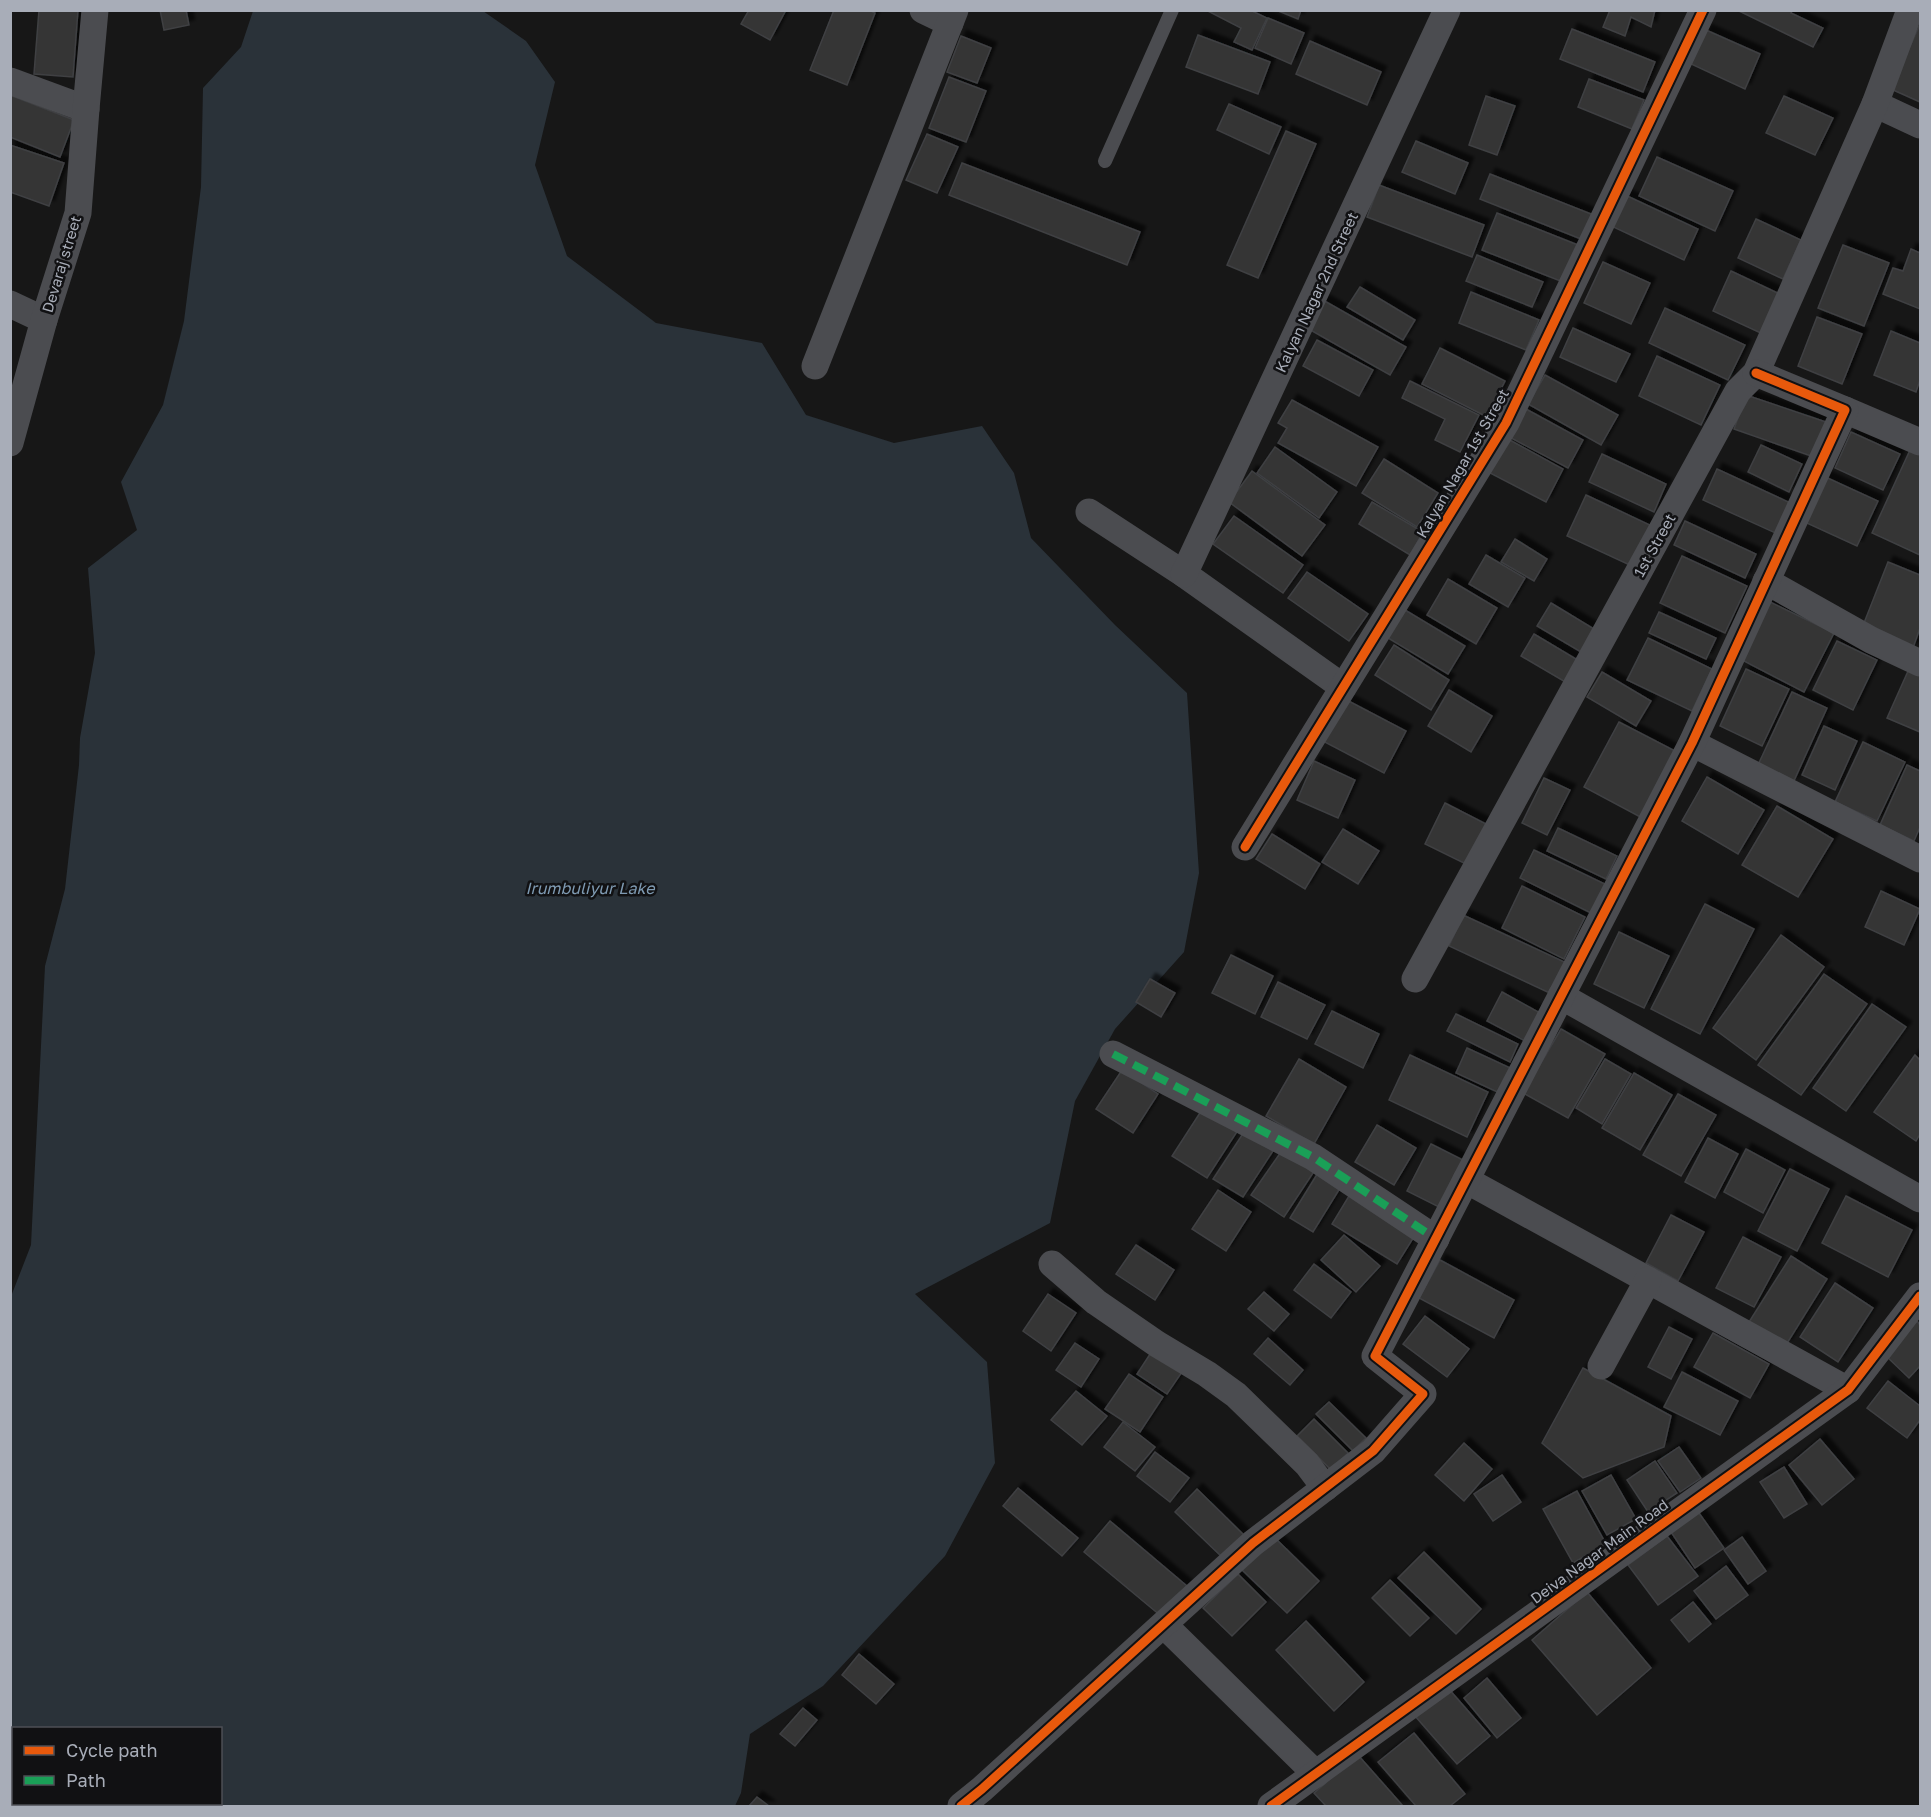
<svg xmlns="http://www.w3.org/2000/svg" width="1931" height="1817" viewBox="0 0 1931 1817" font-family="'Golos Text',sans-serif">
<style>
.water{fill:#2a3239;fill-rule:evenodd}
.building{fill:#353536;stroke:#3f4043;stroke-width:1.5;filter:url(#shadow)}
.lines{fill:none;stroke-linecap:round;stroke-linejoin:round}
.lane{stroke:#4b4c50;stroke-width:14}
.street{stroke:#4b4c50;stroke-width:27}
.quiet{stroke:#1a9f57;stroke-width:8;stroke-dasharray:15 8;stroke-linecap:butt}
.cycleway-casing{stroke:#111113;stroke-width:13}
.cycleway{stroke:#e8590c;stroke-width:9}
.labels{text-anchor:middle;dominant-baseline:central;stroke-width:5;stroke-linejoin:round;paint-order:stroke}
.street-label{font-size:15px;fill:#a8adb8;stroke:#111113}
.water-label{font-size:16px;font-style:italic;fill:#7f9bb3;stroke:#111113}
</style>
<defs>
<filter id="shadow"><feDropShadow dx="5.5" dy="-5.5" stdDeviation="1.5" flood-color="#0009"/></filter>
</defs>
<rect width="100%" height="100%" fill="#171717"/>
<path class="water" d="M253,11H483L526,41L555,82L535,165L567,256L656,323L762,343L806,415L894,443L982,426L1014,473L1031,538L1115,625L1187,693L1199,873L1184,952L1115,1029L1075,1101L1050,1223L915,1294L987,1362L995,1463L945,1556L823,1686L750,1734L741,1793L735,1806H11L10,1299L31,1245L45,966L65,889L79,765L80,738L95,653L88,568L137,530L121,482L163,405L184,321L201,187L203,88L241,47ZM14,1728H220V1804H14Z"/>
<g class="building">
<polygon points="39,10 78,10 73,77 34,74"/>
<polygon points="160,10 186,10 189,25 164,30"/>
<polygon points="749,10 786,10 770,40 741,24"/>
<polygon points="834,10 869,10 875,13 847,85 810,70"/>
<polygon points="1206,10 1250,10 1267,18 1252,50 1234,42 1241,28"/>
<polygon points="1276,10 1301,10 1298,19"/>
<polygon points="1610,10 1655,10 1651,27 1631,17 1625,36 1603,27"/>
<polygon points="1737,10 1792,10 1791,13 1823,28 1813,47"/>
<polygon points="1268,18 1304,33 1291,64 1255,48"/>
<polygon points="1920,24 1920,102 1891,89"/>
<polygon points="1572,29 1655,62 1643,92 1560,59"/>
<polygon points="1706,30 1760,54 1745,89 1691,64"/>
<polygon points="1198,35 1270,62 1258,94 1186,67"/>
<polygon points="961,36 991,48 977,83 947,72"/>
<polygon points="1310,41 1381,72 1367,105 1296,74"/>
<polygon points="949,77 986,91 966,142 929,128"/>
<polygon points="1589,79 1644,100 1632,129 1578,107"/>
<polygon points="10,95 74,120 60,157 10,137"/>
<polygon points="1486,96 1515,106 1497,155 1469,145"/>
<polygon points="1784,96 1833,118 1815,155 1766,133"/>
<polygon points="1229,104 1281,127 1269,154 1217,130"/>
<polygon points="1286,131 1316,144 1258,278 1227,265"/>
<polygon points="927,134 958,147 937,193 906,180"/>
<polygon points="1416,141 1468,163 1455,194 1402,172"/>
<polygon points="10,145 64,163 49,206 10,192"/>
<polygon points="1657,157 1733,191 1715,231 1639,196"/>
<polygon points="962,163 1140,232 1127,265 949,195"/>
<polygon points="1490,174 1596,216 1586,241 1480,199"/>
<polygon points="1379,185 1484,225 1472,257 1367,217"/>
<polygon points="1623,194 1698,229 1684,260 1609,225"/>
<polygon points="1497,213 1578,245 1563,282 1482,250"/>
<polygon points="1756,219 1801,240 1783,279 1738,258"/>
<polygon points="1843,245 1889,263 1864,326 1818,308"/>
<polygon points="1911,249 1920,253 1920,309 1883,294 1893,268 1903,271"/>
<polygon points="1477,255 1543,282 1532,307 1466,281"/>
<polygon points="1603,262 1650,283 1631,324 1584,303"/>
<polygon points="1731,271 1784,296 1765,335 1713,311"/>
<polygon points="1360,287 1415,320 1403,340 1347,307"/>
<polygon points="1471,292 1539,320 1526,350 1459,323"/>
<polygon points="1321,299 1406,347 1390,375 1305,327"/>
<polygon points="1665,308 1745,345 1728,380 1649,343"/>
<polygon points="1817,317 1862,334 1842,384 1798,366"/>
<polygon points="1573,328 1630,354 1616,382 1560,357"/>
<polygon points="1891,331 1920,343 1920,380 1916,392 1874,375"/>
<polygon points="1317,340 1373,370 1359,396 1303,366"/>
<polygon points="1440,348 1505,381 1487,417 1422,384"/>
<polygon points="1657,356 1720,385 1701,425 1639,396"/>
<polygon points="1545,375 1618,415 1601,445 1528,404"/>
<polygon points="1410,381 1479,415 1460,452 1435,440 1445,419 1402,398"/>
<polygon points="1746,395 1826,422 1814,457 1734,429"/>
<polygon points="1292,400 1378,447 1356,486 1278,443 1287,428 1278,423"/>
<polygon points="1526,409 1583,440 1568,468 1511,438"/>
<polygon points="1851,432 1900,454 1883,490 1835,468"/>
<polygon points="1508,439 1563,469 1546,502 1490,473"/>
<polygon points="1761,445 1802,464 1789,492 1748,472"/>
<polygon points="1275,447 1337,492 1319,518 1257,473"/>
<polygon points="1910,450 1920,455 1920,555 1872,533"/>
<polygon points="1602,454 1666,484 1654,512 1589,482"/>
<polygon points="1384,459 1438,493 1417,527 1362,493"/>
<polygon points="1717,469 1797,506 1782,536 1703,500"/>
<polygon points="1252,471 1325,525 1302,556 1229,502"/>
<polygon points="1821,475 1878,501 1857,546 1800,520"/>
<polygon points="1586,495 1652,526 1634,567 1567,536"/>
<polygon points="1372,502 1423,532 1410,555 1359,524"/>
<polygon points="1234,516 1303,565 1283,593 1213,544"/>
<polygon points="1685,521 1756,554 1745,578 1674,545"/>
<polygon points="1515,539 1547,559 1534,581 1501,562"/>
<polygon points="1486,555 1525,578 1508,607 1469,584"/>
<polygon points="1682,556 1747,586 1725,633 1660,603"/>
<polygon points="1888,562 1920,575 1920,628 1913,648 1862,628"/>
<polygon points="1307,572 1368,614 1349,641 1288,598"/>
<polygon points="1448,579 1497,608 1476,644 1427,615"/>
<polygon points="1766,600 1834,633 1804,692 1738,658"/>
<polygon points="1551,603 1599,632 1586,655 1537,626"/>
<polygon points="1405,610 1465,646 1448,674 1388,638"/>
<polygon points="1659,612 1716,638 1706,659 1649,633"/>
<polygon points="1534,634 1581,662 1567,683 1521,656"/>
<polygon points="1648,638 1712,669 1692,711 1627,680"/>
<polygon points="1837,641 1877,660 1853,710 1813,690"/>
<polygon points="1394,645 1449,680 1431,710 1375,675"/>
<polygon points="1746,669 1789,689 1762,746 1720,726"/>
<polygon points="1909,669 1920,673 1920,732 1887,718"/>
<polygon points="1602,672 1651,701 1636,726 1587,697"/>
<polygon points="1449,690 1492,716 1471,752 1428,726"/>
<polygon points="1792,692 1827,708 1793,783 1757,767"/>
<polygon points="1339,696 1406,731 1384,773 1317,738"/>
<polygon points="1619,722 1679,753 1644,819 1584,787"/>
<polygon points="1824,726 1857,741 1835,790 1802,775"/>
<polygon points="1863,742 1905,762 1877,821 1835,802"/>
<polygon points="1314,761 1355,780 1338,818 1297,800"/>
<polygon points="1907,765 1920,771 1920,827 1914,841 1880,825"/>
<polygon points="1707,777 1764,810 1738,854 1682,821"/>
<polygon points="1544,778 1570,790 1547,835 1522,823"/>
<polygon points="1445,803 1492,827 1472,867 1425,844"/>
<polygon points="1777,806 1833,839 1798,897 1742,865"/>
<polygon points="1558,828 1617,856 1606,879 1547,851"/>
<polygon points="1343,829 1379,851 1358,884 1322,862"/>
<polygon points="1272,834 1320,864 1305,889 1256,859"/>
<polygon points="1534,850 1605,884 1591,913 1520,878"/>
<polygon points="1522,886 1585,917 1564,959 1502,928"/>
<polygon points="1881,891 1920,909 1904,945 1865,927"/>
<polygon points="1705,904 1754,929 1700,1034 1651,1009"/>
<polygon points="1463,915 1571,965 1556,996 1449,946"/>
<polygon points="1619,932 1669,956 1644,1008 1594,984"/>
<polygon points="1781,935 1824,967 1756,1060 1713,1028"/>
<polygon points="1231,955 1273,976 1255,1014 1212,993"/>
<polygon points="1824,974 1867,1004 1801,1095 1758,1065"/>
<polygon points="1150,979 1175,993 1161,1017 1136,1002"/>
<polygon points="1278,982 1325,1005 1307,1039 1261,1017"/>
<polygon points="1502,992 1542,1014 1527,1042 1487,1021"/>
<polygon points="1872,1004 1906,1027 1846,1111 1813,1088"/>
<polygon points="1332,1011 1379,1034 1363,1068 1315,1044"/>
<polygon points="1456,1014 1518,1044 1510,1062 1447,1031"/>
<polygon points="1561,1029 1605,1054 1568,1118 1523,1093"/>
<polygon points="1467,1048 1517,1071 1506,1096 1456,1073"/>
<polygon points="1410,1055 1488,1092 1467,1137 1389,1100"/>
<polygon points="1915,1055 1920,1060 1920,1134 1916,1141 1874,1112"/>
<polygon points="1299,1059 1346,1087 1314,1144 1266,1116"/>
<polygon points="1605,1059 1631,1074 1602,1124 1576,1108"/>
<polygon points="1122,1070 1158,1094 1133,1133 1096,1109"/>
<polygon points="1634,1073 1672,1095 1640,1150 1602,1128"/>
<polygon points="1678,1094 1716,1115 1681,1176 1643,1155"/>
<polygon points="1205,1105 1240,1127 1207,1178 1172,1156"/>
<polygon points="1377,1125 1416,1148 1394,1185 1355,1162"/>
<polygon points="1244,1132 1273,1151 1243,1197 1213,1179"/>
<polygon points="1708,1138 1738,1154 1715,1198 1685,1182"/>
<polygon points="1431,1144 1463,1160 1439,1207 1407,1191"/>
<polygon points="1283,1149 1315,1170 1284,1217 1251,1195"/>
<polygon points="1746,1149 1785,1170 1763,1213 1724,1192"/>
<polygon points="1790,1169 1829,1189 1797,1251 1758,1231"/>
<polygon points="1319,1171 1342,1185 1313,1232 1290,1218"/>
<polygon points="1218,1190 1251,1212 1226,1251 1192,1229"/>
<polygon points="1352,1191 1417,1232 1397,1264 1332,1224"/>
<polygon points="1846,1196 1912,1230 1888,1277 1822,1243"/>
<polygon points="1671,1215 1704,1232 1678,1281 1646,1263"/>
<polygon points="1344,1235 1380,1266 1356,1292 1321,1260"/>
<polygon points="1743,1237 1781,1257 1754,1307 1716,1288"/>
<polygon points="1136,1245 1174,1270 1155,1300 1116,1274"/>
<polygon points="1791,1256 1827,1279 1786,1345 1749,1322"/>
<polygon points="1440,1260 1514,1300 1494,1338 1419,1298"/>
<polygon points="1314,1264 1351,1292 1331,1318 1294,1290"/>
<polygon points="1835,1283 1873,1308 1838,1362 1800,1337"/>
<polygon points="1264,1292 1289,1314 1274,1331 1248,1309"/>
<polygon points="1048,1294 1076,1313 1051,1351 1023,1331"/>
<polygon points="1425,1316 1469,1349 1447,1377 1403,1344"/>
<polygon points="1917,1321 1920,1325 1920,1366 1909,1378 1885,1355"/>
<polygon points="1669,1327 1692,1339 1671,1379 1648,1367"/>
<polygon points="1713,1333 1769,1364 1750,1398 1694,1367"/>
<polygon points="1268,1338 1303,1370 1290,1385 1254,1354"/>
<polygon points="1075,1343 1099,1359 1081,1387 1056,1370"/>
<polygon points="1152,1351 1182,1372 1167,1394 1137,1374"/>
<polygon points="1583,1368 1671,1416 1664,1447 1583,1478 1542,1443"/>
<polygon points="1682,1372 1738,1401 1720,1435 1664,1407"/>
<polygon points="1129,1374 1163,1397 1140,1432 1105,1409"/>
<polygon points="1888,1381 1920,1406 1920,1420 1907,1438 1867,1408"/>
<polygon points="1076,1391 1107,1416 1082,1445 1051,1420"/>
<polygon points="1329,1402 1366,1438 1353,1451 1316,1414"/>
<polygon points="1314,1419 1348,1453 1331,1470 1297,1436"/>
<polygon points="1123,1422 1155,1447 1135,1471 1104,1447"/>
<polygon points="1820,1439 1854,1479 1822,1505 1789,1465"/>
<polygon points="1464,1443 1492,1469 1464,1501 1435,1475"/>
<polygon points="1679,1447 1701,1478 1680,1492 1658,1461"/>
<polygon points="1155,1452 1189,1478 1170,1502 1137,1476"/>
<polygon points="1655,1461 1677,1493 1648,1512 1627,1480"/>
<polygon points="1784,1467 1807,1504 1784,1518 1760,1482"/>
<polygon points="1502,1475 1521,1502 1493,1521 1474,1494"/>
<polygon points="1611,1475 1636,1519 1607,1535 1582,1491"/>
<polygon points="1018,1488 1078,1538 1062,1556 1003,1506"/>
<polygon points="1197,1489 1245,1536 1223,1558 1175,1512"/>
<polygon points="1577,1491 1606,1544 1573,1563 1543,1509"/>
<polygon points="1699,1513 1724,1548 1695,1568 1671,1532"/>
<polygon points="1110,1521 1187,1586 1161,1616 1084,1552"/>
<polygon points="1273,1536 1319,1581 1287,1613 1241,1569"/>
<polygon points="1667,1536 1698,1576 1658,1605 1628,1565"/>
<polygon points="1742,1537 1766,1571 1748,1584 1724,1550"/>
<polygon points="1424,1552 1481,1609 1456,1634 1398,1578"/>
<polygon points="1726,1566 1748,1595 1716,1619 1694,1591"/>
<polygon points="1238,1574 1266,1602 1232,1636 1203,1608"/>
<polygon points="1390,1580 1429,1618 1410,1636 1372,1598"/>
<polygon points="1587,1592 1651,1668 1597,1715 1532,1640"/>
<polygon points="1693,1602 1711,1624 1689,1642 1671,1620"/>
<polygon points="1306,1621 1364,1682 1334,1711 1276,1650"/>
<polygon points="859,1654 894,1684 876,1704 842,1675"/>
<polygon points="1487,1678 1521,1718 1497,1738 1464,1698"/>
<polygon points="1448,1688 1490,1736 1457,1764 1415,1716"/>
<polygon points="803,1708 817,1720 795,1746 780,1734"/>
<polygon points="1414,1733 1465,1794 1450,1806 1416,1806 1378,1762"/>
<polygon points="1358,1755 1403,1806 1326,1806 1314,1793"/>
<polygon points="757,1797 769,1806 749,1806"/>
</g>
<g class="lines">
<polyline class="lane" points="1105,161 1172,10"/>
<g class="street">
<polyline points="923,10 950,23"/>
<polyline points="10,81 86,109"/>
<polyline points="1875,104 1920,125"/>
<polyline points="10,304 44,320"/>
<polyline points="815,366 955,10"/>
<polyline points="1845,410 1920,442"/>
<polyline points="10,443 44,320 78,213 86,109 95,10"/>
<polyline points="1089,512 1184,574 1343,687"/>
<polyline points="1184,574 1447,10"/>
<polyline points="1766,581 1871,640 1920,663"/>
<polyline points="1692,743 1920,859"/>
<polyline points="1245,847 1506,423 1703,10"/>
<polyline points="1415,979 1738,391 1756,373 1875,104 1910,10"/>
<polyline points="1561,996 1920,1199"/>
<polyline points="1113,1054 1313,1157 1436,1239"/>
<polyline points="1466,1180 1848,1390"/>
<polyline points="1052,1264 1096,1302 1157,1344 1207,1374 1236,1395 1307,1464 1325,1488"/>
<polyline points="1601,1366 1648,1280"/>
<polyline points="1164,1625 1316,1774"/>
<polyline points="961,1806 982,1789 1253,1543 1373,1451 1423,1394 1375,1356 1692,743 1845,410 1756,373"/>
<polyline points="1271,1806 1848,1390 1920,1296"/>
</g>
<polyline class="quiet" points="1113,1054 1313,1157 1436,1239"/>
<defs>
<g id="cycleway">
<polyline points="1245,847 1506,423 1703,10"/>
<polyline points="961,1806 982,1789 1253,1543 1373,1451 1423,1394 1375,1356 1692,743 1845,410 1756,373"/>
<polyline points="1271,1806 1848,1390 1920,1296"/>
</g>
</defs>
<use href="#cycleway" class="cycleway-casing"/>
<use href="#cycleway" class="cycleway"/>
</g>
<g class="labels">
<g class="street-label">
<text transform="translate(61 264) rotate(-73)">Devaraj street</text>
<text transform="translate(1316 292) rotate(-65)">Kalyan Nagar 2nd Street</text>
<text transform="translate(1462 463) rotate(-60)">Kalyan Nagar 1st Street</text>
<text transform="translate(1654 545) rotate(-61)">1st Street</text>
<text transform="translate(1599 1551) rotate(-36)">Deiva Nagar Main Road</text>
</g>
<g class="water-label">
<text x="590" y="888">Irumbuliyur Lake</text>
</g>
</g>
<rect width="1931" height="1817" fill="none" stroke="#a8adb8" stroke-width="24"/>
<rect x="12" y="1727" width="210" height="78" fill="#111113" stroke="#4d4f55" stroke-width="1.5"/>
<rect x="24" y="1746" width="30" height="9" fill="#e8590c" stroke="#4d4f55" stroke-width="1.5"/>
<text x="66" y="1757" font-size="18" fill="#a8adb8">Cycle path</text>
<rect x="24" y="1776" width="30" height="9" fill="#1a9f57" stroke="#4d4f55" stroke-width="1.5"/>
<text x="66" y="1787" font-size="18" fill="#a8adb8">Path</text>
</svg>
